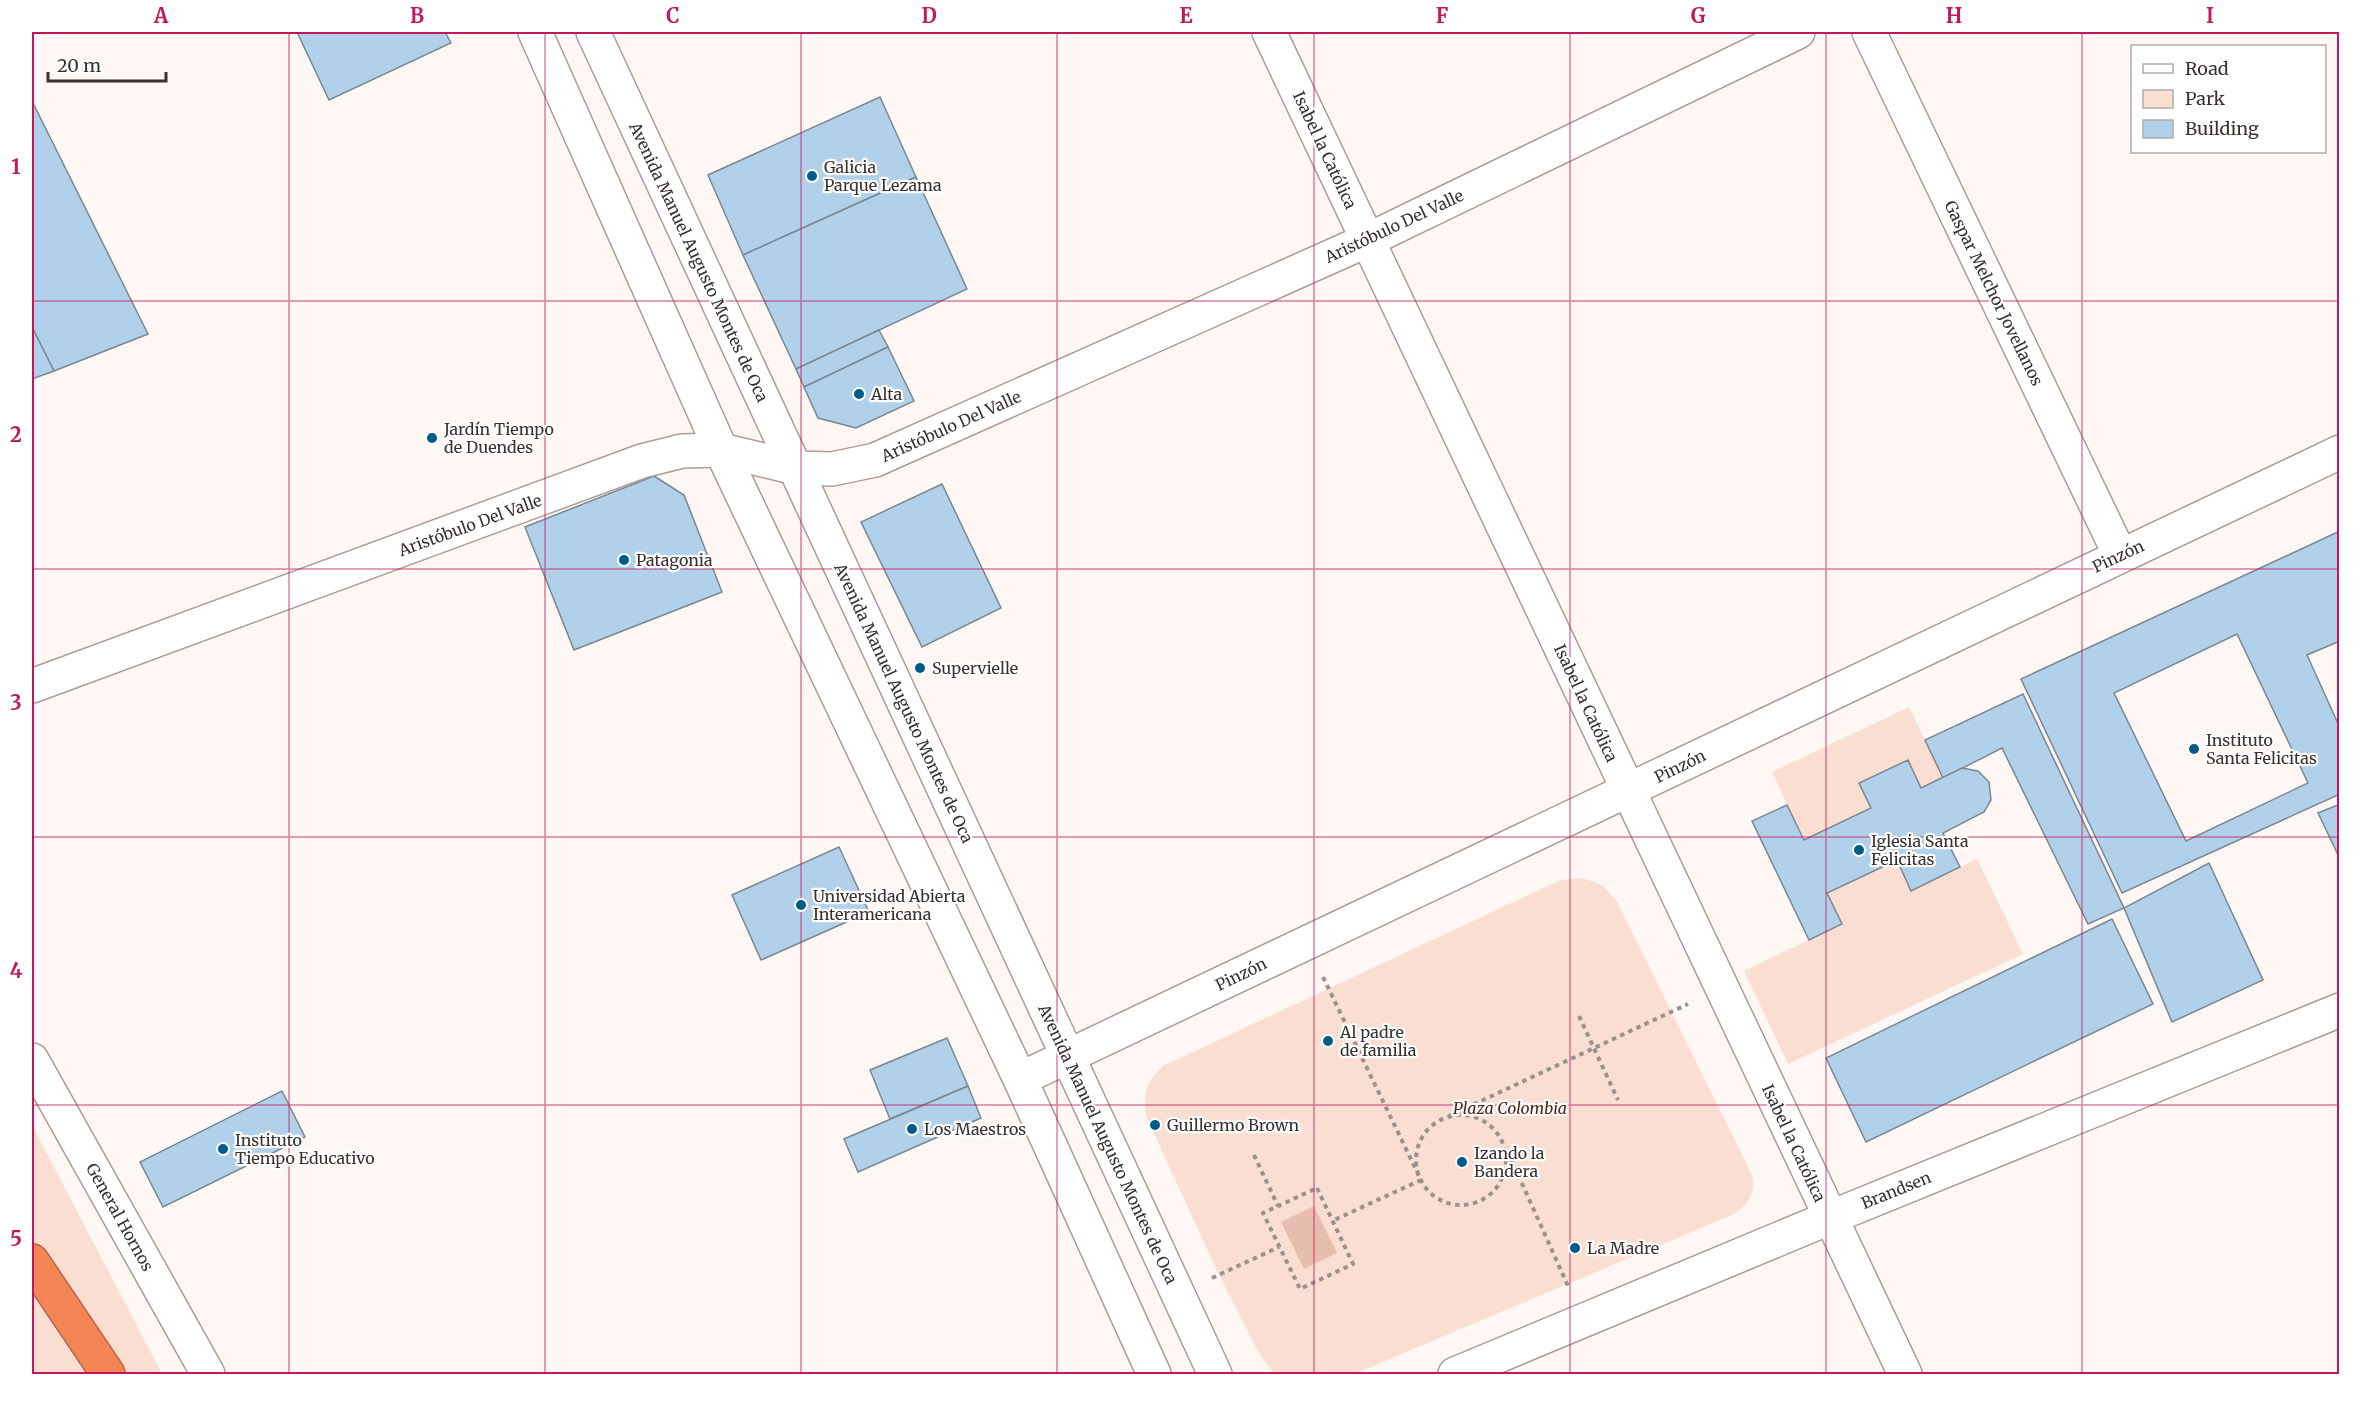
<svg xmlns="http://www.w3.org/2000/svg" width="2371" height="1406" viewBox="0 0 2371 1406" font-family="Merriweather,serif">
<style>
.green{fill:#faded2}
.water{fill:#e5beae}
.building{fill:#b1d1eb;stroke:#798792;stroke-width:1.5;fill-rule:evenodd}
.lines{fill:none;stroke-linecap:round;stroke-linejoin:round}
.street-casing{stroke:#ad9c95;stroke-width:36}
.secondary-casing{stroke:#ad9c95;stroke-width:36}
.highway-casing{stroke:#b26847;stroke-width:36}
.path{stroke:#99928e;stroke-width:4;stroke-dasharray:4.5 4.5;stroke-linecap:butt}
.street{stroke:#fff;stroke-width:33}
.secondary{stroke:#fff;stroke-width:33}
.highway{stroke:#f48555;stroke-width:33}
.grid{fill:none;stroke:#c2185b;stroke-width:1.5;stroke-opacity:0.55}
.poi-dot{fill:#005b8b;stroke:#fff;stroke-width:2}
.labels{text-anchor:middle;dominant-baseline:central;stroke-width:4.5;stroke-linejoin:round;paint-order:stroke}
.street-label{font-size:16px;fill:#38312e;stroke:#fff}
.poi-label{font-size:16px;fill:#38312e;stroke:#fff;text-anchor:start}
.park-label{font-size:16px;font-style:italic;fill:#52220a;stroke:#fff}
.neatline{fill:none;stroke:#c2185b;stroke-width:2}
.grid-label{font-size:20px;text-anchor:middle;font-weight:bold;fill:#c2185b}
</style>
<rect width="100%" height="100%" fill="#fef7f3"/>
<g class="green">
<polygon points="1909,707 1943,778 1921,788 1907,760 1859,783 1871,808 1804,840 1772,772"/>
<polygon points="1977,859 2023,954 1788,1064 1744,971 1842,924 1827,893 1897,860 1912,891"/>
<path d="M1583,878L1602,885L1616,900L1752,1175C1756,1192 1749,1204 1734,1214L1354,1374H1275L1260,1355L1219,1275L1146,1116C1143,1093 1146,1082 1163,1066L1561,880Z"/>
<polygon points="32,1125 162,1374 32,1374"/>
</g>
<polygon class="water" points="1314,1206 1337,1253 1304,1269 1281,1222"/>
<g class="building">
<polygon points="297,32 445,32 451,43 329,100"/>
<polygon points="880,97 916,177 743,255 708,175"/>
<polygon points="32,101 148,334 54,371 32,327"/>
<polygon points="916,177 967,289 796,369 743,255"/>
<polygon points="32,327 54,371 32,379"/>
<polygon points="879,330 888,347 804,387 796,369"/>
<polygon points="888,347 914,401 856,428 818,418 804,387"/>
<polygon points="654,476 684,495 722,592 574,650 525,527"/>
<polygon points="942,484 1001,608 922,647 861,522"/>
<path d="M2340,531V641L2307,655L2340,728V794L2122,893L2021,679ZM2237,634L2308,783L2186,841L2114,693Z"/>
<polygon points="2023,694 2124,908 2088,924 2002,748 1943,778 1925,740"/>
<polygon points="1908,760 1921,788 1962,768 1978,771 1989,782 1991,800 1984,812 1943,833 1960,867 1911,891 1897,860 1827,893 1842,924 1809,940 1752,821 1787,805 1804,840 1871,808 1859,783"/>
<polygon points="2340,804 2340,859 2318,813"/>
<polygon points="839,847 869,912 761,960 732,895"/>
<polygon points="2209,863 2263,980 2172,1022 2124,908"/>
<polygon points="2112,919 2153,1004 1866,1142 1826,1058"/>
<polygon points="947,1038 968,1086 890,1119 870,1070"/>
<polygon points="968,1086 981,1118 858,1172 844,1139"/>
<polygon points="282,1091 305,1137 163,1207 140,1162"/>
</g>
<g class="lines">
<defs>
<g id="street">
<polyline points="1269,32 1905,1374"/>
<polyline points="1869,32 2120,555"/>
<polyline points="32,686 642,461 682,451 721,450 796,468 832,469 875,460 1368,240 1798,32"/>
<polyline points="1020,1079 2340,452"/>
<polyline points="1455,1374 1829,1218 2340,1010"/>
</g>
<g id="secondary">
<polyline points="535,32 721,450 1020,1079 1154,1374"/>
<polyline points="593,32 1215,1374"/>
<polyline points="32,1060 208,1374"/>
</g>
<polyline id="highway" points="32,1261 108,1374"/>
</defs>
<use href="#street" class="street-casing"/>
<use href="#secondary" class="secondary-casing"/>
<use href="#highway" class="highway-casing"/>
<g class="path">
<polyline points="1323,977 1421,1180 1332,1221"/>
<polyline points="1579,1016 1618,1100"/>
<circle cx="1461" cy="1160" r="45"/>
<polyline points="1449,1116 1688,1004"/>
<polyline points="1507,1150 1568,1286"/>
<polyline points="1254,1155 1278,1206"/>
<polygon points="1317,1188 1353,1264 1300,1289 1263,1213"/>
<polyline points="1212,1278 1279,1247"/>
</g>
<use href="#street" class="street"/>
<use href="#secondary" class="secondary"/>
<use href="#highway" class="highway"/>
</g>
<path class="grid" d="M289,32V1374M545,32V1374M801,32V1374M1057,32V1374M1314,32V1374M1570,32V1374M1826,32V1374M2082,32V1374M32,301H2340M32,569H2340M32,837H2340M32,1105H2340"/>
<g class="poi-dot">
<circle cx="812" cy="176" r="6"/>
<circle cx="859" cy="394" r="6"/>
<circle cx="432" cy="438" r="6"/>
<circle cx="624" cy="560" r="6"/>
<circle cx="920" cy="668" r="6"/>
<circle cx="2194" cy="749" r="6"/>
<circle cx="1859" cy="850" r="6"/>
<circle cx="801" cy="905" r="6"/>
<circle cx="1328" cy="1041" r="6"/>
<circle cx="1155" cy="1125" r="6"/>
<circle cx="912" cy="1129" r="6"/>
<circle cx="223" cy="1149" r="6"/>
<circle cx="1462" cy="1162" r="6"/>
<circle cx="1575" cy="1248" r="6"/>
</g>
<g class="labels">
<g class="street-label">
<text transform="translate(1325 150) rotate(65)">Isabel la Católica</text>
<text transform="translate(1394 226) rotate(-25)">Aristóbulo Del Valle</text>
<text transform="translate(699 262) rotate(65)">Avenida Manuel Augusto Montes de Oca</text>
<text transform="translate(1994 293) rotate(64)">Gaspar Melchor Jovellanos</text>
<text transform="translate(951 426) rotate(-24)">Aristóbulo Del Valle</text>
<text transform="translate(470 525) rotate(-20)">Aristóbulo Del Valle</text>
<text transform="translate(2118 556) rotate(-25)">Pinzón</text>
<text transform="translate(904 703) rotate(65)">Avenida Manuel Augusto Montes de Oca</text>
<text transform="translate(1586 703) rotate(65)">Isabel la Católica</text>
<text transform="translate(1680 766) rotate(-26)">Pinzón</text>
<text transform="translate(1241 974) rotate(-26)">Pinzón</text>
<text transform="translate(1794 1143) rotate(65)">Isabel la Católica</text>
<text transform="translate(1108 1144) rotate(65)">Avenida Manuel Augusto Montes de Oca</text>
<text transform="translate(1896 1190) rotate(-22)">Brandsen</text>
<text transform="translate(120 1217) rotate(61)">General Hornos</text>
</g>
<g class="poi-label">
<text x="824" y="167">Galicia<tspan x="824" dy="18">Parque Lezama</tspan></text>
<text x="871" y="394">Alta</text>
<text x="444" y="429">Jardín Tiempo<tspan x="444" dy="18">de Duendes</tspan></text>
<text x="636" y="560">Patagonia</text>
<text x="932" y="668">Supervielle</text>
<text x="2206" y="740">Instituto<tspan x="2206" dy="18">Santa Felicitas</tspan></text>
<text x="1871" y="841">Iglesia Santa<tspan x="1871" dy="18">Felicitas</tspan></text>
<text x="813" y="896">Universidad Abierta<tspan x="813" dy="18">Interamericana</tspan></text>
<text x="1340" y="1032">Al padre<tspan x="1340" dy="18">de familia</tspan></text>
<text x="1167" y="1125">Guillermo Brown</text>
<text x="924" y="1129">Los Maestros</text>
<text x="235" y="1140">Instituto<tspan x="235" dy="18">Tiempo Educativo</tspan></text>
<text x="1474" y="1153">Izando la<tspan x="1474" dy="18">Bandera</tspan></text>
<text x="1587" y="1248">La Madre</text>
</g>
<g class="park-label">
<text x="1510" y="1108">Plaza Colombia</text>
</g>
</g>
<rect width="2371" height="1406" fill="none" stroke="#ffffff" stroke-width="66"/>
<rect x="2131" y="45" width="195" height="108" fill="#ffffff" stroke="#afadab" stroke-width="1.5"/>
<rect x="2143" y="64" width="30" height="9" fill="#ffffff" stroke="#afadab" stroke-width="1.5"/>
<text x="2185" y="75" font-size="18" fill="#38312e">Road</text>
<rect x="2143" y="90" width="30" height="18" fill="#faded2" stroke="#afadab" stroke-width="1.5"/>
<text x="2185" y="105" font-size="18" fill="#38312e">Park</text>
<rect x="2143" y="120" width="30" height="18" fill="#b1d1eb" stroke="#afadab" stroke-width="1.5"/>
<text x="2185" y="135" font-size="18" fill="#38312e">Building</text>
<path d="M48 72v9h118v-9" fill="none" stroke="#38312e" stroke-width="3"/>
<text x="57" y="72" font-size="18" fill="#38312e" stroke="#ffffff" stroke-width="4.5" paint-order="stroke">20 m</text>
<rect x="33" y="33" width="2305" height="1340" class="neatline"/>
<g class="grid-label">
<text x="161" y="23">A</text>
<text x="417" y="23">B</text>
<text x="673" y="23">C</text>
<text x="929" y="23">D</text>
<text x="1186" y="23">E</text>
<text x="1442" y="23">F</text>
<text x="1698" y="23">G</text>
<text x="1954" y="23">H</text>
<text x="2210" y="23">I</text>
<text x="16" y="174">1</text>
<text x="16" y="442">2</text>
<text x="16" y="710">3</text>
<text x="16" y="978">4</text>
<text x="16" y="1246">5</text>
</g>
</svg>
